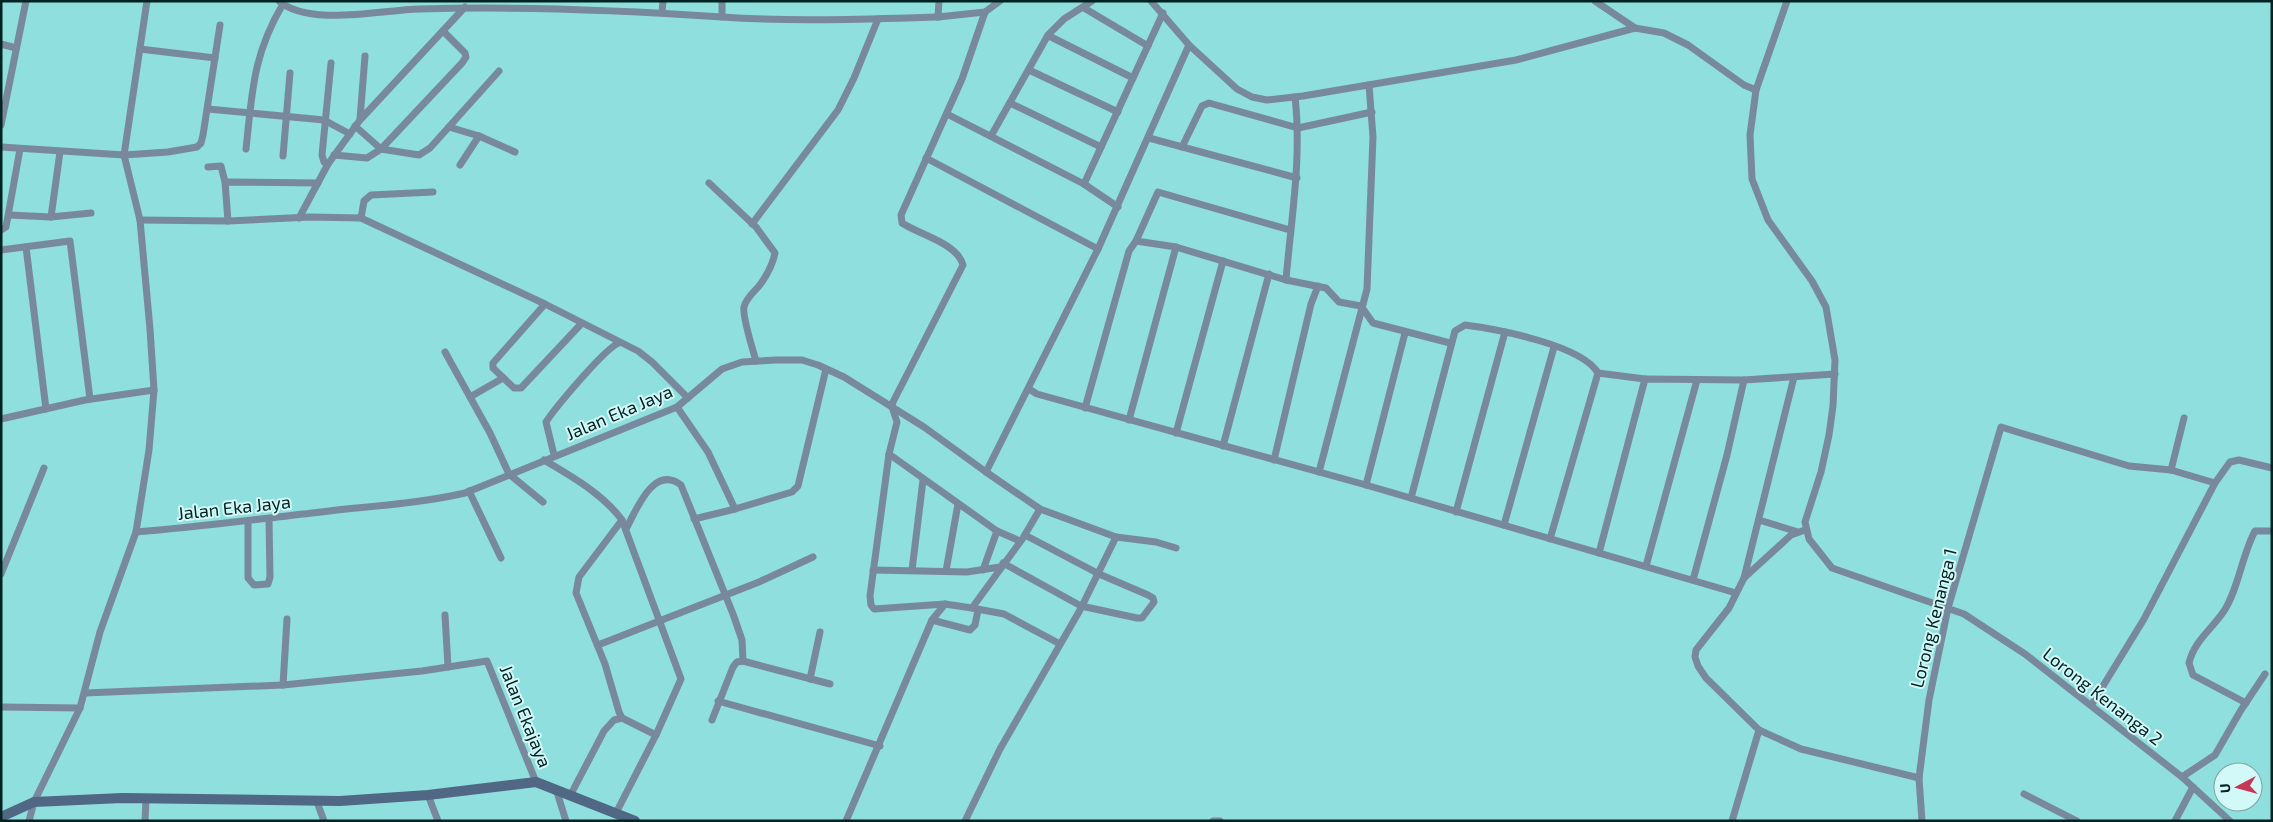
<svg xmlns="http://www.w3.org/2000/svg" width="2273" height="822" viewBox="0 0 2273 822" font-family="'Exo 2',sans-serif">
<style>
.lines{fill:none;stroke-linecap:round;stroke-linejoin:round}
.street{stroke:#79899d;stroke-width:7}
.secondary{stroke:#506884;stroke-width:10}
.labels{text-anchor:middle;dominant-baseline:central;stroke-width:4;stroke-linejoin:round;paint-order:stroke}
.street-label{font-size:18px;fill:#012423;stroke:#d2f8f7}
</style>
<rect width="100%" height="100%" fill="#8edfdd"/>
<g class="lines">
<g class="street">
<path d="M279,1C310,27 380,10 419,9C520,6 621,10 722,17C793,22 866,19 938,17"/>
<polyline points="722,1 722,17"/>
<polyline points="939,1 938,17 985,12 1000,1"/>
<polyline points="1151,1 1189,45 1237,89 1252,97 1267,100 1303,96 1516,60 1635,28 1664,33 1688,45 1744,85 1756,90"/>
<polyline points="1595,1 1635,28"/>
<polyline points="1787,1 1756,90 1750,135 1752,179 1768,220 1812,281 1826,307 1835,360 1833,406 1829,435 1821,472 1805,522 1809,539 1832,568 1964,614 2025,654 2182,777 2230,821"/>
<polyline points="1084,8 1148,46"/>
<polyline points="662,12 663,1"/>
<polyline points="1049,36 1133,78"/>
<polyline points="1,44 16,48"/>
<polyline points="140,49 215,58"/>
<polyline points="1029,70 1118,112"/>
<polyline points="1010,103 1101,147"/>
<polyline points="208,109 324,120 350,134"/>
<polyline points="947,114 1084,184 1118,207"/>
<polyline points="360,119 365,56"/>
<polyline points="1,125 26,1"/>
<polyline points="355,126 381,149 462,63 466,57 465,53 443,31"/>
<polyline points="449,127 479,136 515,152"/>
<polyline points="991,136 1048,35 1064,19 1092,1"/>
<polyline points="1149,138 1297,178"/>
<polyline points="1,147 124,155 168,152 197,147 201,143 203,135 220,25"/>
<polyline points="1182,147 1202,106 1209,103 1298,128 1372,112"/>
<path d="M246,149C252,93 253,54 283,4"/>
<polyline points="334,155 367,158 381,149 419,155 430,148 499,71"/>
<polyline points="283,156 290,73"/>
<polyline points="926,158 1098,249"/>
<polyline points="328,164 324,162 322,155 331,63"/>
<polyline points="460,165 479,136"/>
<polyline points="208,167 221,166 225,182"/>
<path d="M709,183L756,227L775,253C773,263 768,273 762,282C757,290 746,297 744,307C742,316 753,350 756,361"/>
<polyline points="1084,184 1163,13"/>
<polyline points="9,215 51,217 91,213"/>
<polyline points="51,217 60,152"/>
<polyline points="299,218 328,164 360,120 465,7"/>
<polyline points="361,218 364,201 371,195 433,192"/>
<polyline points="140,220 228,221 310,217 361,218 545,304"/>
<polyline points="228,221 225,182 318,183"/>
<polyline points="752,224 838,110 854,78 878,19"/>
<polyline points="1,230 6,227 20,149"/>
<polyline points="1136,241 1158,192 1290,230"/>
<polyline points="26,247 46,409"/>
<polyline points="1,250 70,241 90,399"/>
<path d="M1286,280C1291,219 1302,159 1295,97"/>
<polyline points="582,323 521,388 514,388 493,368 493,363 545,304 638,351 652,362 688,398"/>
<polyline points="445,352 490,433 509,474 543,502"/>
<polyline points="1598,373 1645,379"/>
<polyline points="1029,389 1037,394 1366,485 1736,593"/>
<polyline points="470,397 503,378"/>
<polyline points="677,407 708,452 735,509 792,492 798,486 826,369"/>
<polyline points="1085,408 1129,251 1136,241 1176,247 1286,280 1326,288 1339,302 1361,306 1373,323 1450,343"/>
<polyline points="1,419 85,400 154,390"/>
<polyline points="1129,420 1176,247"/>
<polyline points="1176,433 1223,261"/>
<polyline points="1223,446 1269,274"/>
<polyline points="889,454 997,531 1020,541"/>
<path d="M554,455L546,422C555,408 606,347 619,343"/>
<path d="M544,460C572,477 602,493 622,520L681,679L656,735L616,813"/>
<polyline points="1274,460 1311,304 1318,286"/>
<polyline points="2171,470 2184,418"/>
<polyline points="986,472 1040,509 1116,537 1156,542 1176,548"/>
<polyline points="1319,472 1367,289 1373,137 1369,85"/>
<polyline points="1366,485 1405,333"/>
<polyline points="469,491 501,558"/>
<path d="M1411,498L1455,331L1465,325C1496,329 1582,345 1598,373L1550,539"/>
<polyline points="1456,512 1505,332"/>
<polyline points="694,519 735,509"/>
<polyline points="1759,520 1798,532"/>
<polyline points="248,522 248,578 254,585 268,584 270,577 269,519"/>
<polyline points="1504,525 1554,347"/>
<path d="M626,529C636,511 653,464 681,485L733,614L742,640L743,661"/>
<polyline points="1805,530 1791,535 1744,578 1729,608 1696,650 1695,657 1698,666 1706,678 1759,730 1801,749 1919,778"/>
<path d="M136,532C198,527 259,519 321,512C370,506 417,504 465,493L677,407L722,369L742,362L776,360H802L818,365L844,377L924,427L986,472L1098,249L1189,45"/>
<polyline points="1599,553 1645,379 1744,380 1835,374"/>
<polyline points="1003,563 1081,606 1137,618 1142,618 1154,602 1153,598 1148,595 1099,574 1025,535"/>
<polyline points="1646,566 1697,380"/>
<polyline points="873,570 967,572 1000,567"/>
<polyline points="912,570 923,480"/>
<polyline points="983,570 997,531"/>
<polyline points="946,571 958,504"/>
<polyline points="1,574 44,468"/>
<polyline points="1744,578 1794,377"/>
<polyline points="1693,580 1727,455 1744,380"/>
<path d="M945,604L874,609L871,605L870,596L889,454L897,422L892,407L893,402L963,265C957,243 920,235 902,223L901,215L962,79L985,12"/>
<polyline points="972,608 1004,614 1060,644"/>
<polyline points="445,615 448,667"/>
<polyline points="932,620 970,630 975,625 978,610"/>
<polyline points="598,645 759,582 813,557"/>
<polyline points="810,679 820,632"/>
<polyline points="283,685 287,619"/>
<polyline points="85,693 283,685 422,671 487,661 536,782"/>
<polyline points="718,701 880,746"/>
<path d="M2246,703L2193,675L2189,663C2194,641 2212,629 2224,611C2238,590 2242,555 2255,531H2272"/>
<polyline points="2092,704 2144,619 2215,483 2230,462 2239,460 2272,468"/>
<polyline points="1,707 80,708"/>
<polyline points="622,718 656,735"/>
<polyline points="712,720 733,667 737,662 743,661 830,684"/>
<polyline points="2182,777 2215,755 2241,710 2265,674"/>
<polyline points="556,789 566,821"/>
<polyline points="2024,794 2077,821"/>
<polyline points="428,795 438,821"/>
<polyline points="570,796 604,731 614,720 622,718 619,712 605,664 576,593 579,577 622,520"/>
<polyline points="317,802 324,821"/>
<polyline points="29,821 34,802 80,708 100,632 136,532 149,450 154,390 150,329 140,220 124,155 147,1"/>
<polyline points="145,821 146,799"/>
<polyline points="846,821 932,620 945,604 972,608 1023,538 1040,509"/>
<polyline points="965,821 1000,749 1080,610 1116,537"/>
<polyline points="1213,821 1220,821"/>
<polyline points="1732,821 1759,730"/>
<polyline points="1922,821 1919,778 1929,700 1948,608 2001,427 2129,466 2171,470 2215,483"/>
<polyline points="2175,821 2193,787"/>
</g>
<polyline class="secondary" points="1,817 34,802 122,798 340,801 428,795 536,782 635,821"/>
</g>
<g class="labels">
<g class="street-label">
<text transform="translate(619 412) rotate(-23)">Jalan Eka Jaya</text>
<text transform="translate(234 507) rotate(-6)">Jalan Eka Jaya</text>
<text transform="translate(1933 618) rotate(-76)">Lorong Kenanga 1</text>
<text transform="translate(2103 696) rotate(38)">Lorong Kenanga 2</text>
<text transform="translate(526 716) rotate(68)">Jalan Ekajaya</text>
</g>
</g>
<rect width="2273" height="822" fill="none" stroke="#012423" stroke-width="5"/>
<g transform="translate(2238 787) rotate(264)"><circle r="24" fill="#d2f8f7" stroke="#7ea3a2"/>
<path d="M0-4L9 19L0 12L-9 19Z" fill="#c63655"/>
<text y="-8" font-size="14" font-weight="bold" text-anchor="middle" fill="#012423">U</text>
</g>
</svg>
